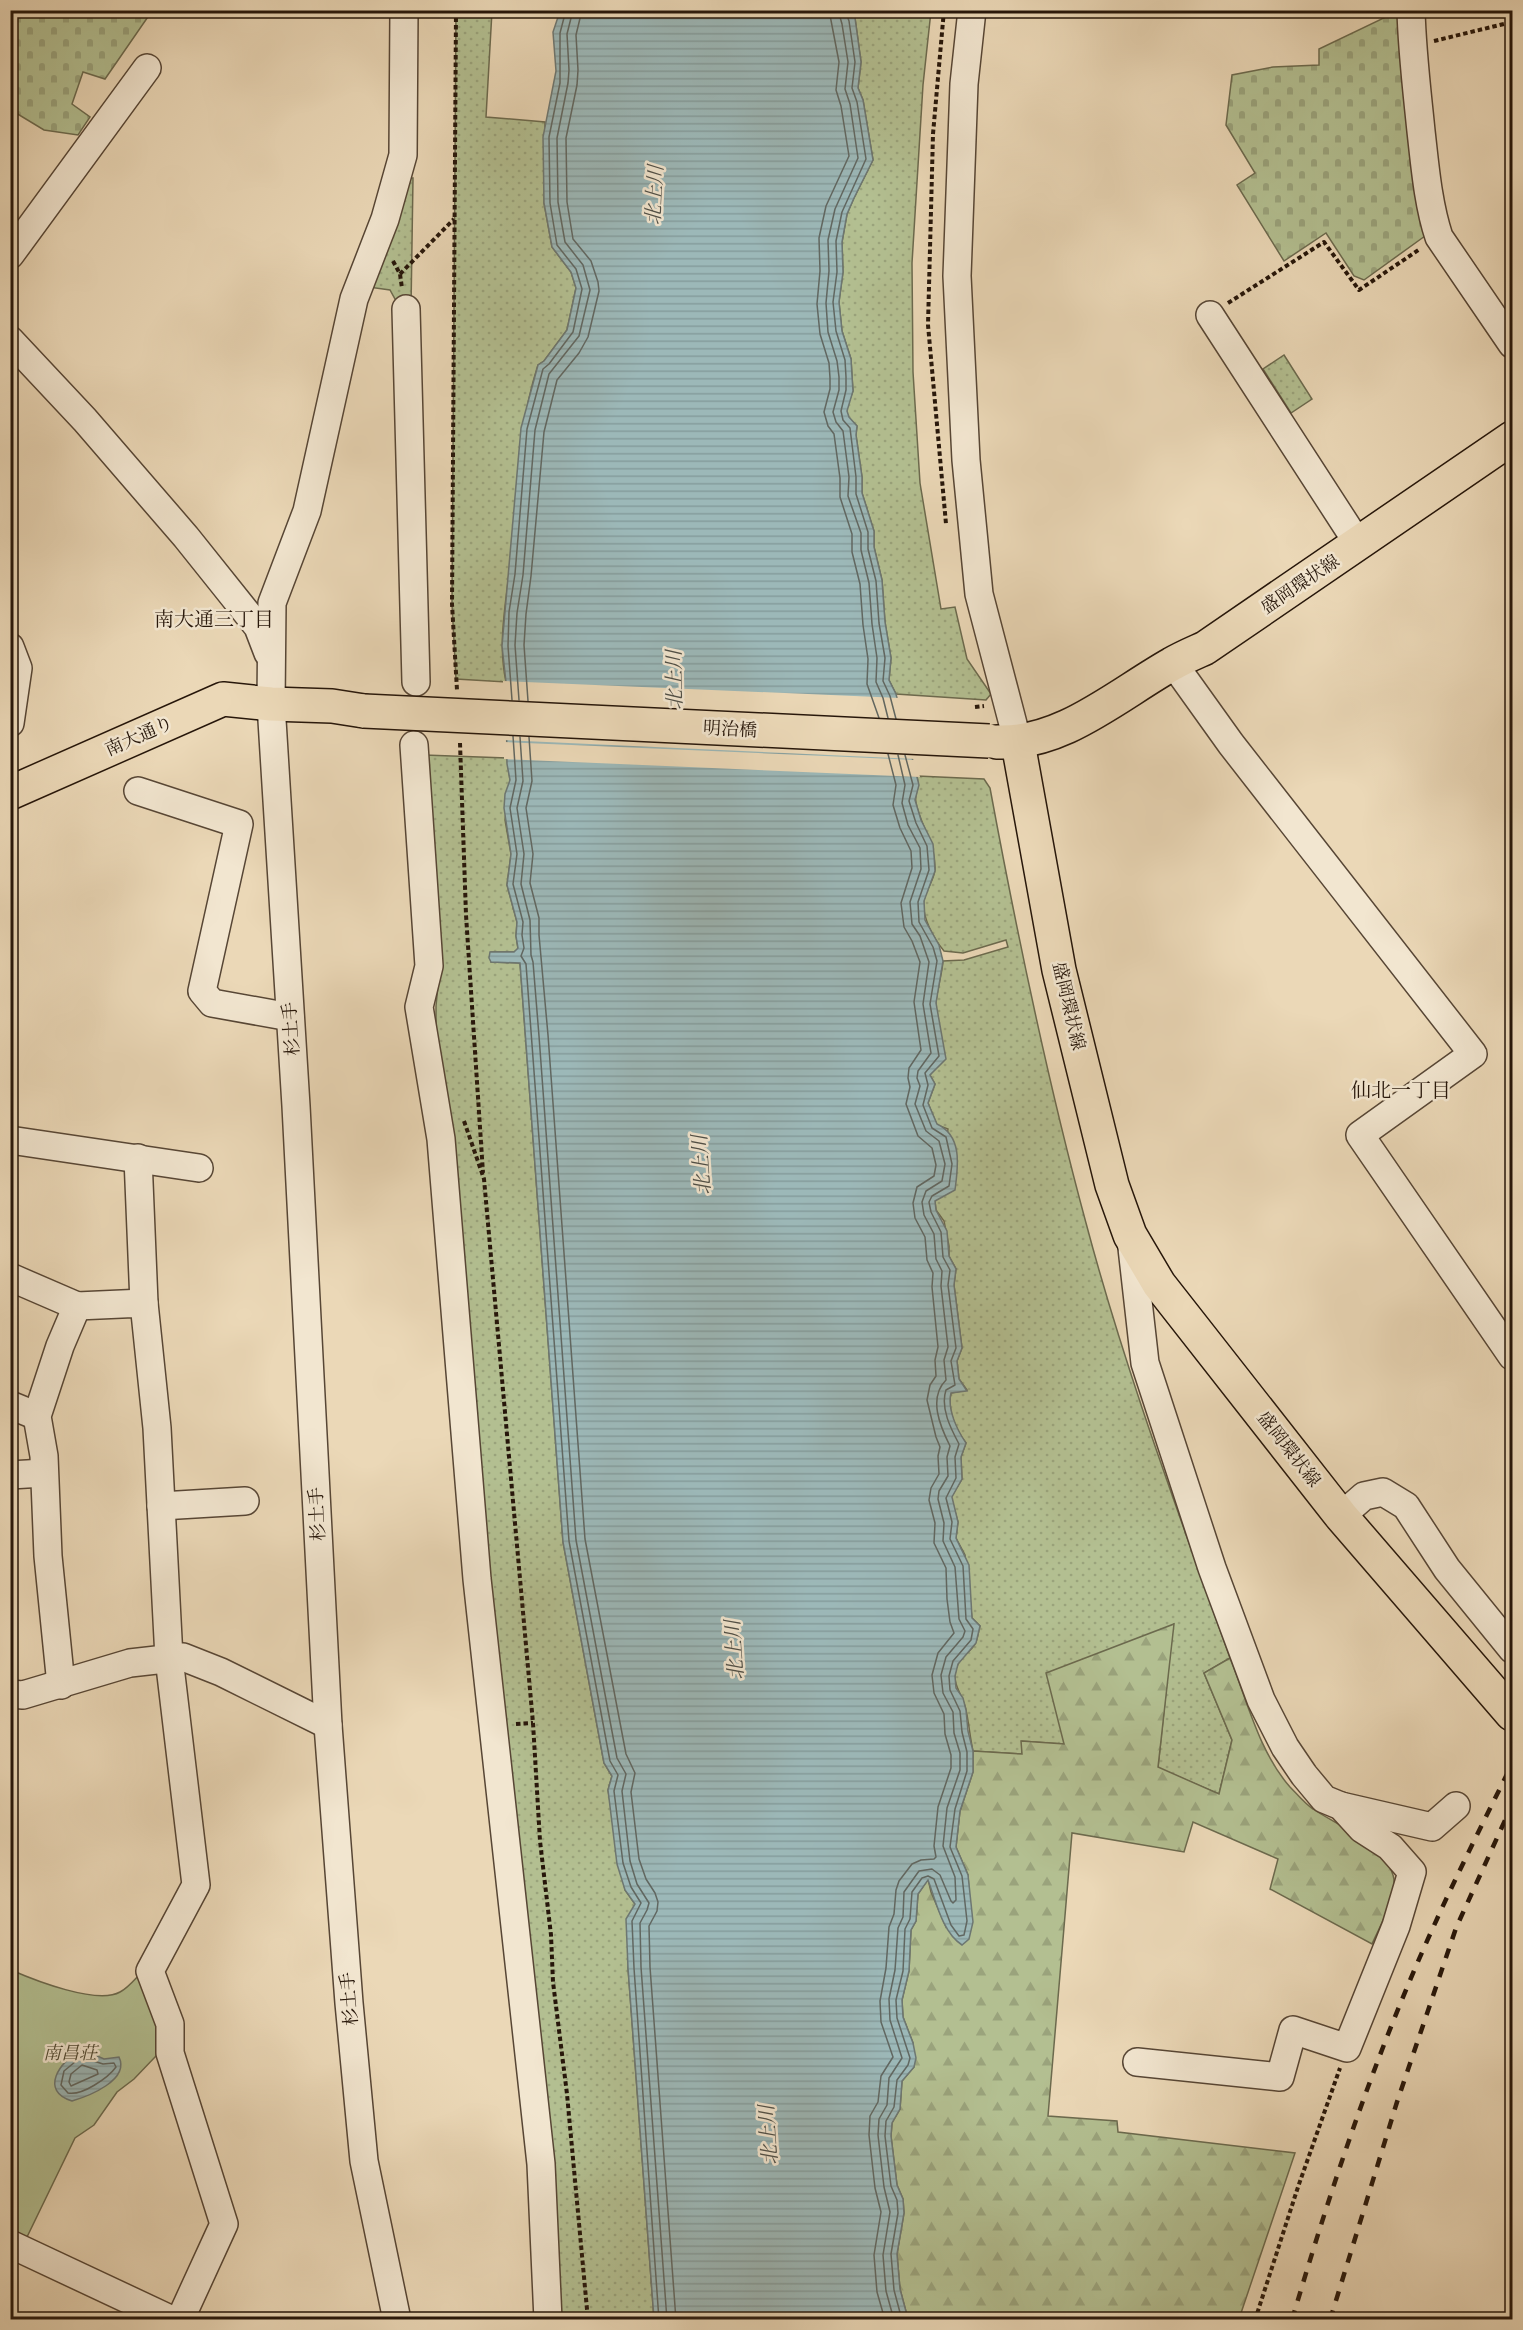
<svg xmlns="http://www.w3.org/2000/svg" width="1523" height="2330" viewBox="0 0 1523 2330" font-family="'Libre Caslon Text','Noto Serif JP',serif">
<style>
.grass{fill:url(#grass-dots);stroke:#6c6a4e;stroke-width:1.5}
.forest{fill:url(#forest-firs);stroke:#6c6a4e;stroke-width:1.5}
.cemetery{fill:url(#cemetery-stones);stroke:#6c6a4e;stroke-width:1.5}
.garden{fill:#b3bf91;stroke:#6c6a4e;stroke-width:1.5}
.water{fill:url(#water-rules);stroke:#6d7772;stroke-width:1.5}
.pier{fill:#ebd8b7}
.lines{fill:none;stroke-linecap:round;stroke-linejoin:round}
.shore{stroke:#616761;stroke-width:1.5}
.minor-casing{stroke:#574635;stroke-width:30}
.major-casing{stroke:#26160a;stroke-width:36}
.path{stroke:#26160a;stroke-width:4;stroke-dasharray:4.5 3;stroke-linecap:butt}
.minor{stroke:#f2e6d0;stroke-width:27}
.major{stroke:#ebd8b7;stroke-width:33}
.rail{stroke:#26160a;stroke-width:4.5;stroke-dasharray:10 10;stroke-linecap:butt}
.major-bridge-casing{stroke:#26160a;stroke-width:36;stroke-linecap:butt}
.major-bridge{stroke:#ebd8b7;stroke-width:33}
.labels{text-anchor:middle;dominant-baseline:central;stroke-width:5;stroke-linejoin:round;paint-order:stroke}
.street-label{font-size:18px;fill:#26160a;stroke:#f2e6d0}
.park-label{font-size:18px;font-style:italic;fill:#504932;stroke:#f2e6d0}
.water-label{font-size:20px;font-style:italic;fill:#4f4f47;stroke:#f2e6d0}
.neighbourhood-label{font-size:20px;fill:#26160a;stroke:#f2e6d0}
</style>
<defs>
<pattern id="grass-dots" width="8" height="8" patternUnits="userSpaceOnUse" patternTransform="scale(1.5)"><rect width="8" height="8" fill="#b3bf91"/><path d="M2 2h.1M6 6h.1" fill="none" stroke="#9aa37c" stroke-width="1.8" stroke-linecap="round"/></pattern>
<pattern id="forest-firs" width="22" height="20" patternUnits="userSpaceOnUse" patternTransform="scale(1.5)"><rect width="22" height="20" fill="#b3bf91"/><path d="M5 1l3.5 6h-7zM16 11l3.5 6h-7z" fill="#9aa37c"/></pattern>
<pattern id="cemetery-stones" width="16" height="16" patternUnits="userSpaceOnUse" patternTransform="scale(1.5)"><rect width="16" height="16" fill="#b3bf91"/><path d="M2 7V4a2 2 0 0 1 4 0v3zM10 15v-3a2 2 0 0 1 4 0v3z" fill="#9aa37c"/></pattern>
<pattern id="water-rules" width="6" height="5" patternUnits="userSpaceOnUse" patternTransform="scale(1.5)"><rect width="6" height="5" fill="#9cb8b8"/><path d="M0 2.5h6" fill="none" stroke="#869d9d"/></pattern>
</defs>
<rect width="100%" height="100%" fill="#ebd8b7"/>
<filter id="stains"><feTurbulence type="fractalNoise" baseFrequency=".00333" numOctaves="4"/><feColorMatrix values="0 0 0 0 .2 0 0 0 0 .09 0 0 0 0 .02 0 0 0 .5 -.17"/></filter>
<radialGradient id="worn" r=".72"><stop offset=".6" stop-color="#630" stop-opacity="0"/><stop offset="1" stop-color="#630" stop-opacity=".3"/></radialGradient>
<g class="grass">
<path d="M456,11H492L486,117L545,122L544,203L552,247L571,272L576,288L567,330L544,361L538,365C516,433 517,502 509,573C505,609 498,645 506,682L456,679L452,604Z"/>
<polygon points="850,11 931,11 923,85 912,263 913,372 920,483 941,609 955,607 967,659 991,694 986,700 896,694 889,680 891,658 885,622 882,580 874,547 874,531 862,493 862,477 856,435 857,426 848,417 846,410 853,391 852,376 851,359 842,331 839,302 843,272 842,242 847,214 854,198 873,160 863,100 858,88 861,62 855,18"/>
<polygon points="405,178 413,178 411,309 401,310 390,290 368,287"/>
<polygon points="1284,355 1312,399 1291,413 1263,369"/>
<polygon points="424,755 507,758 510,780 505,820 511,854 507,885 517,922 516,936 518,949 514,952 491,952 491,962 520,963 563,1542 604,1763 612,1776 608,1790 625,1890 635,1904 628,1968 654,2319 560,2319 505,1731 436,1048 436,1006 440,965"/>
<path d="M917,776L984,779L990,788C1017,934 1047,1079 1086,1223C1125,1370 1179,1514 1230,1658L1204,1673L1232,1740L1219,1794L1158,1768L1173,1625L1064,1744L1022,1741V1754L973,1751C970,1737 969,1724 966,1710C963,1694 950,1684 957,1666C961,1657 970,1652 975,1644C978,1639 978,1632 980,1626L972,1618L965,1555L956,1538L958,1522L951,1497L962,1479L961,1457L966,1443C956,1430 947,1410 951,1393L967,1390L959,1379L957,1361L962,1348L954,1285L956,1269L949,1256V1246L944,1221L936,1210L935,1201L948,1129L937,1125L928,1103L935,1084L930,1075C946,1055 935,1026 936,1003C937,989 942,975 943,961L964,960L1008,947L1006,940L963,953L944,951C934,939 921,916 924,900C926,890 934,880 935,870C936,844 921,827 916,803C914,793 920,789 917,776Z"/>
</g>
<path class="forest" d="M1174,1624L1158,1767L1219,1794L1232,1740L1204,1673L1230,1658C1247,1700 1259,1752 1290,1787C1297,1794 1305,1804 1313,1809C1337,1825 1385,1845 1393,1875C1399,1893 1380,1926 1372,1944L1270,1889L1278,1859L1193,1822L1184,1852L1072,1833L1048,2116L1117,2121L1118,2132L1295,2153L1239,2319H908L900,2289L897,2254L904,2213L903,2199L897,2185L891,2136L892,2123L900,2109L902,2081L914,2067L913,2043L903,2017L902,2000L909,1971L911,1930L916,1921L918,1894L928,1879L931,1892L946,1927L969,1892L968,1875L956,1847L960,1811L973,1772V1751L1022,1754L1021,1741L1064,1744L1046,1673Z"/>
<g class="cemetery">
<polygon points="19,11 152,11 105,79 83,72 72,104 90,117 78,135 44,130 11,110 11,31"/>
<polygon points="1383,11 1401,11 1425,236 1364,280 1354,276 1326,233 1284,261 1237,185 1255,173 1226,125 1232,75 1273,67 1319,65 1319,49 1386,17"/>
</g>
<path class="garden" d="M11,1970C34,1980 97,2005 120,1992C128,1988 135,1979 141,1973L158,2022L156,2056L134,2079L117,2092L94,2125L75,2138L26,2239L11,2232Z"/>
<g class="water">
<path d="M560,11H850L855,18L861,62L858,88L863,100L873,160L854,198L847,214L842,242L843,272L839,302L842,331L851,359L852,376L853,391L847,411L849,417L857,426L856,435L862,477V493L874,531V547L882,580L885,622L891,658L889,680L896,694L919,785L915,800L921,820L933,844L934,855L935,871L924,901L925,920L939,945L943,961L936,1003L946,1059L930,1075L935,1084L928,1103L937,1124C963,1136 958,1167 955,1190L935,1201L936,1210L947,1231L949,1256L956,1269L954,1285L962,1348L957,1361L959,1379L967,1391L951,1393C947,1409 957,1430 966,1443L961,1457L962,1479L952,1497L958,1522L956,1538L969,1565L972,1618L980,1626L976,1643L958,1664L955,1676L956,1688L963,1698L966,1710L968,1731L973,1751V1772L960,1811L956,1847L968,1875L973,1922L969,1939L962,1945C942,1932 936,1901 928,1880L918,1894L916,1921L911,1930L909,1971L902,2000L903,2017L913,2043L916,2058L914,2067L902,2081L900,2109L892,2123L891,2136L897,2185L903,2199L904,2213L897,2254L900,2289L908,2319H654L628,1968L626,1919L635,1904L625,1890L617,1864L608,1790L612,1776L604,1763L563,1542L520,963L491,962L489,958L490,952H514L518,948L516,936L517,922L507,885L511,854L504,808L505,794L510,780L507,764L506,682L502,646L521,428L538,365L544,361L567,330L576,288L571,272L552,247L544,203L543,137L556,71L553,32Z"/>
<path d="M80,2051H86L104,2059L119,2057C130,2080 89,2096 72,2101C39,2091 60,2061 80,2051Z"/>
</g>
<g class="pier">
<polygon points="503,681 900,698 916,759 504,740"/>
<polygon points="504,742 916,760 920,777 504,759"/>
</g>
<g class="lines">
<g class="shore">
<polyline points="829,10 839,62 836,90 841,106 849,156 826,206 819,238 820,271 817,304 820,334 829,363 830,378 830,389 824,412 828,426 834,434 840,478 840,497 852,534 852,552 860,584 863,625 868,659 867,684 879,718"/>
<polyline points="838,10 842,24 848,62 845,89 850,104 858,158 835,209 828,240 829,271 826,303 828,332 837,361 839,377 839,390 833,412 836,422 843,431 849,477 848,496 861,533 861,550 869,583 872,624 877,658 876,682 883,698 888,718"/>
<polyline points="845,10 849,21 855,62 852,88 857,102 866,159 842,212 836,241 837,272 833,302 836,331 845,360 846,377 846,390 841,411 843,420 850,428 856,477 856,494 868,532 868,549 876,581 879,623 885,658 883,681 890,696 896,719"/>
<polyline points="512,700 508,646 509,612 515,574 527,429 543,369 549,364 573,332 582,289 576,269 557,245 550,203 549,137 560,83 560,33 566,10"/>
<polyline points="519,700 515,645 517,613 523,575 535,430 549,374 579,336 590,290 583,265 565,242 558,202 557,138 568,83 569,70 567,34 573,10"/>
<polyline points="528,701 524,645 526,614 531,576 544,432 557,380 579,353 588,337 599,291 598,282 591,261 573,239 567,202 566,138 577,85 578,70 576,35 582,10"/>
<polyline points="513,736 516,780 510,808 517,854 513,884 523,922 522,935 524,948 521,956 526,964 569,1541 610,1761 618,1775 614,1791 623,1863 631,1887 641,1903 632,1921 634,1968 659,2320"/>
<polyline points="520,737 523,781 517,808 524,854 521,884 530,920 531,955 533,962 539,1036 576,1540 617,1758 626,1774 622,1791 630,1861 637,1884 649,1903 647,1910 640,1923 641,1967 667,2320"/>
<polyline points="529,737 532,781 526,808 533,854 530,883 539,918 539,935 548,1035 585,1539 626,1754 635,1773 631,1792 639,1859 646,1879 655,1893 658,1902 657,1911 649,1926 650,1967 676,2320"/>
<path d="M81,2057L103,2064L114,2063L116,2067C108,2078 82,2096 68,2093L61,2085L64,2071Z"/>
<polygon points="82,2065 97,2070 98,2074 71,2086 69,2082 71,2074"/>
<polyline points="885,2320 877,2292 874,2255 881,2212 875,2188 869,2135 870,2116 878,2102 881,2076 893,2057 881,2022 880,2001 886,1968 889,1927 894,1914 896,1890 899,1881 912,1864 921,1860 934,1859 936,1857 934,1846 938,1807 951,1768 951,1755 945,1734 944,1714 934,1693 932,1675 938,1653 954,1633 950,1622 947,1599 946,1568 934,1543 935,1523 929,1500 931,1488 939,1474 938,1456 940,1447 936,1437 927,1400 930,1385 936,1376 935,1360 938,1347 932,1287 933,1273 927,1260 925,1237 915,1218 913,1203 917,1187 934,1176 936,1165 932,1148 918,1136 906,1104 910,1087 908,1078 909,1068 921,1050 914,1002 920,962 912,941 904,927 901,903 912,868 911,851 900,828 893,805 896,785 888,754"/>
<path d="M894,2320L886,2291L883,2255L890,2212L884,2187L878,2135L879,2119L887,2105L889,2078L902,2058L890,2020L889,1999L895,1970L898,1928L903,1917L904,1892L919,1871L932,1869L940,1875L951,1901L953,1903L956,1900L955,1877L943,1846L947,1808L960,1770V1753L954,1733L953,1712L943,1693L941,1675L946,1657L963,1637L965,1631L959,1619L955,1567L943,1541L944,1523L938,1499L939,1491L948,1476L947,1457L950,1446C940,1426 928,1398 946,1380L944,1360L948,1347L941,1286L942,1271L936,1259L934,1234L924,1215L922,1202L926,1191L942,1181L945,1164L939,1141L926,1131L915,1104L920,1086L917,1078L918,1071L931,1053L923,1004L929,962L920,936L912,924L910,902L921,869L920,848L908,825L902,803L905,785L898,755"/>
<path d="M902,2320L894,2290L891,2254L898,2213L897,2200L891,2186L885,2136L886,2121L894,2107L897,2080L908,2065L910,2058L897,2018L896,2000L903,1971L905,1929L910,1919L912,1892L922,1878L928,1876L934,1879L951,1925L959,1936L964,1935L967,1921L962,1876L950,1847L955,1809L967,1771V1752L962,1732L960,1711L950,1690L949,1676L953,1661L971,1640L973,1629L966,1619L963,1566L950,1539L952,1522L946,1498L956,1478L955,1457L959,1444C951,1429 940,1408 946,1390L955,1385L951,1361L956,1348L948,1285L950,1270L943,1257L941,1232L931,1212L929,1202L932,1196L949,1186L952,1164L946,1137L932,1128L923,1105L928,1085L925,1073L939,1056L930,1004L937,961L933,947L919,922L918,902L929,870L927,846L916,823L909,801L913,785L905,755"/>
</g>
<defs>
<g id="minor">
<polyline points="972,10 964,84 957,276 966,460 979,594 1018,743"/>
<path d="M1411,10C1412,51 1417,91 1421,131C1425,166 1428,204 1439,237L1512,344"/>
<polyline points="10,255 147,68"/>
<polyline points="406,309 416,682"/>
<polyline points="1210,315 1359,545"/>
<polyline points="10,340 85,420 186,537 258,627 268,653"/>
<polyline points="10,647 18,668 10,723"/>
<polyline points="1173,663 1231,744 1473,1054 1360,1135 1512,1356"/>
<polyline points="414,745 429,966 419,1007 441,1139 477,1579 541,2164 548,2320"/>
<polyline points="138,791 239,824 202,991 212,1003 290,1017"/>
<polyline points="10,1140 199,1168"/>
<polyline points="138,1158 144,1303"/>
<polyline points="1131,1239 1145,1363 1212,1568 1261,1700 1285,1747 1304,1775 1324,1799 1341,1806 1362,1829 1390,1847 1412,1872 1396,1926 1347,2048 1293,2030 1280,2077 1137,2062"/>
<polyline points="10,1277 77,1306 60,1346 37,1416 44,1456 48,1556 61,1685"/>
<polyline points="77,1306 144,1303 157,1428 169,1658 196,1885 150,1971 170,2024 170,2053 224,2224 180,2320"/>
<polyline points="10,1405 37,1416"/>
<polyline points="10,1475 44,1473"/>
<polyline points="161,1506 245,1501"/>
<polyline points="1341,1516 1364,1496 1383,1492 1406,1506 1447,1569 1512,1649"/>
<polyline points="10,1694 23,1695 130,1663 183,1657 221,1672 328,1725"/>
<polyline points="1341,1806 1432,1827 1456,1806"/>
<polyline points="10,2244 172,2320"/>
<polyline points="397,2320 364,2161 349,2003 328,1725 296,1106 271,704 272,603 307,511 354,299 385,219 403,155 404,10"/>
</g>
<g id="major">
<path d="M997,742C1062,745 1117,695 1172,664C1182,658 1194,653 1205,648L1512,438"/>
<polyline points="1018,743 1059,970 1112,1185 1130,1235 1159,1284 1341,1516 1512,1714"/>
<polyline points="10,793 223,699 271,704 332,706 364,711"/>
</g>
</defs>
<use href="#minor" class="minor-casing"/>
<use href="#major" class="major-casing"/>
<g class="path">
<polyline points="456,10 452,604 457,690"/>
<polyline points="944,10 933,134 928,325 946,524"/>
<polyline points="1434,41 1512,22"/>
<polyline points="393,261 400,274 402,288"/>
<polyline points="400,274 454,219"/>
<polyline points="1228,303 1324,242 1359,290 1420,249"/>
<polyline points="975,707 984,706"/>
<polyline points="460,743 466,915 483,1173"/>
<polyline points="464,1121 484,1179 533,1723 540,1841 551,1935 553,1982 567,2094 588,2320"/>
<polyline points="516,1724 533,1723"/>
<polyline points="1255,2320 1298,2187 1340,2068"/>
</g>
<use href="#minor" class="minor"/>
<use href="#major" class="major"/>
<g class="rail">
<path d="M1292,2320C1332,2184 1378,2047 1437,1919C1461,1866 1487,1815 1512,1764"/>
<polyline points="1330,2320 1397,2102 1456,1928 1512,1805"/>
</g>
<defs>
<polyline id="major-bridge" points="364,711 989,741"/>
</defs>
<use href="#major-bridge" class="major-bridge-casing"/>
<use href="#major-bridge" class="major-bridge"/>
</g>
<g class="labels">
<g class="street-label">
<text transform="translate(1300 584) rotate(-34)">盛岡環状線</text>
<text transform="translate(730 729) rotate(3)">明治橋</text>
<text transform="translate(139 736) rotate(-24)">南大通り</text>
<text transform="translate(1069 1006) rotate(77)">盛岡環状線</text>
<text transform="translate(291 1029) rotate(-94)">杉土手</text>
<text transform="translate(1289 1449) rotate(52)">盛岡環状線</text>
<text transform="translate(317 1514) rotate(-93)">杉土手</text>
<text transform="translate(349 1999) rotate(-95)">杉土手</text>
</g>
<g class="park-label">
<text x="70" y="2053">南昌荘</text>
</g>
<g class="water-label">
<text transform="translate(654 195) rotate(-87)">北上川</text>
<text transform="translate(674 680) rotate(-91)">北上川</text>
<text transform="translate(701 1165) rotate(-94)">北上川</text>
<text transform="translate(734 1650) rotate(-94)">北上川</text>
<text transform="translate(768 2135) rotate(-94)">北上川</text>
</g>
<g class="neighbourhood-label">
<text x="214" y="619">南大通三丁目</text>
<text x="1401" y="1090">仙北一丁目</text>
</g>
</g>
<rect width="1523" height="2330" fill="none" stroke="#ebd8b7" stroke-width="36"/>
<rect x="12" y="12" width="1499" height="2306" fill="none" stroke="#26160a" stroke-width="3"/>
<rect x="18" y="18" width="1487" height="2294" fill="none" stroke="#26160a" stroke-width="1.5"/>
<rect width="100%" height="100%" filter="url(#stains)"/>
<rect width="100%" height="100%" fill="url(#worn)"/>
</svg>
